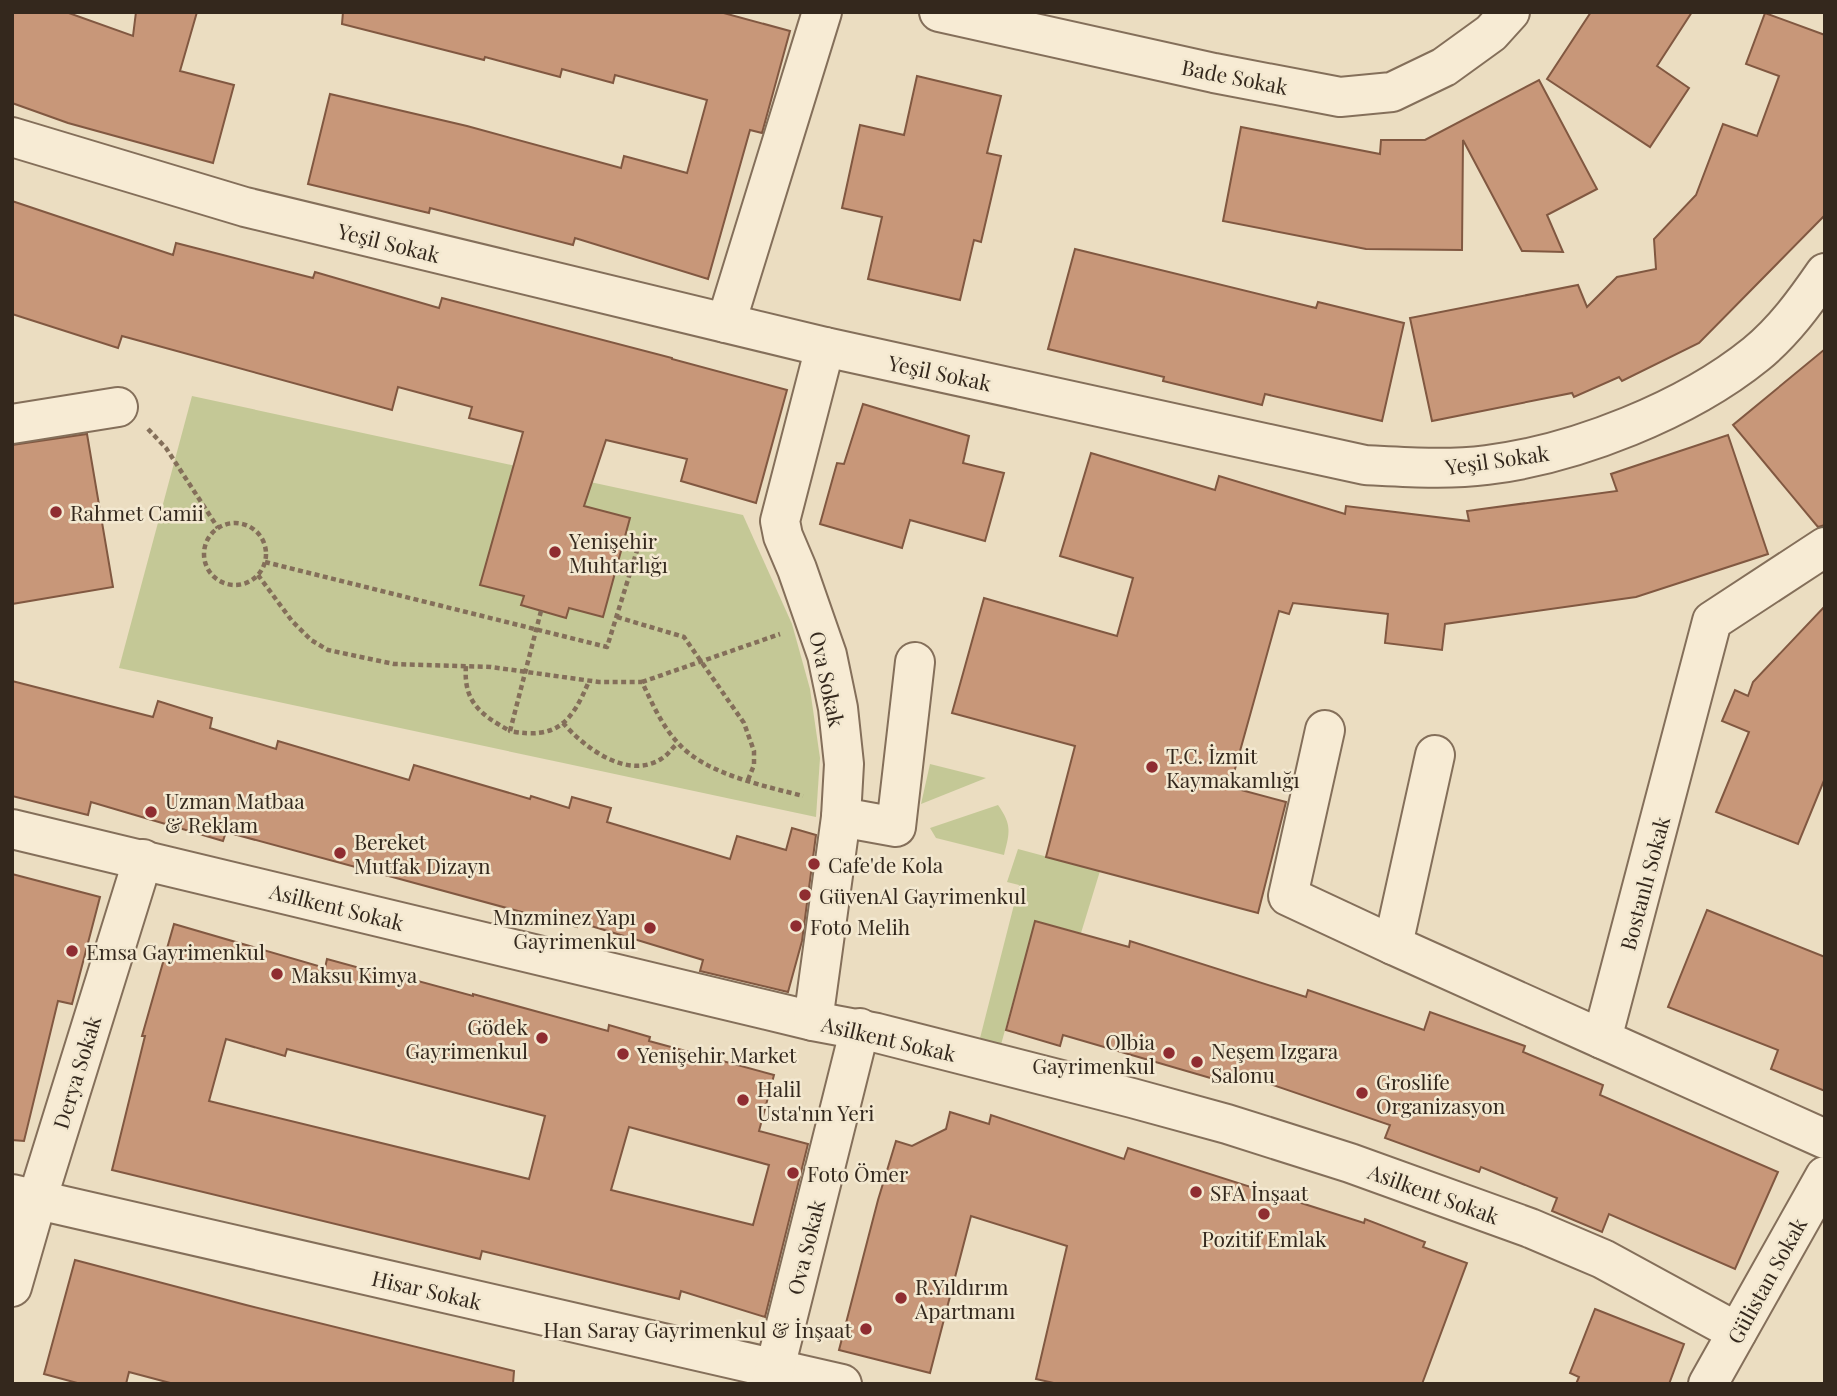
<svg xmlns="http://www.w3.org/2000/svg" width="1837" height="1396" viewBox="0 0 1837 1396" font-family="'Playfair Display',serif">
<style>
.green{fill:#c4c896}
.building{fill:#c89779;stroke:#815841;stroke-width:2;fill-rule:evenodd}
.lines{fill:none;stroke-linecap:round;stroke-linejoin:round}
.minor-casing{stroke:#846f5a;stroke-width:42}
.path{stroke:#846f5a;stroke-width:4.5;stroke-dasharray:5 3.5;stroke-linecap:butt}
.minor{stroke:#f7ebd4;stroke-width:38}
.poi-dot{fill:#8f2d31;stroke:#f3e8d0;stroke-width:2.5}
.labels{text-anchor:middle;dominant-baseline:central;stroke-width:5;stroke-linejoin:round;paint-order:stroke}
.street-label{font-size:21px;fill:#34281d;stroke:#f3e8d0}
.poi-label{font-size:21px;fill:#34281d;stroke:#f3e8d0;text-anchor:start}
</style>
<rect width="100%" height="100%" fill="#ebddc1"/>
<g class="green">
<polygon points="192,396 743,515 792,624 810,689 820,758 816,817 119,668"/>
<polygon points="930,764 986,778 921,804"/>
<path d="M998,805C1012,825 1010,832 1004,855L936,838L930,828Z"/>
<polygon points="1018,849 1100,871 1081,933 1035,921 999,1052 978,1046 1019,885 1007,882"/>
</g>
<g class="building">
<polygon points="12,12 66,12 133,36 136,12 197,12 180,71 234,85 213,163 68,123 12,103"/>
<polygon points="343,12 720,12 790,31 762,133 750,130 708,279 575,238 573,245 430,208 429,213 308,184 330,94 467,126 621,168 624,156 687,173 707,100 615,75 613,83 562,69 560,77 485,57 484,60 342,24"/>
<polygon points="1591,12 1692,12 1657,66 1689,88 1650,147 1547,79"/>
<polygon points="1765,13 1825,35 1825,215 1699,343 1622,381 1619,377 1574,397 1572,393 1432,421 1410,318 1578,285 1587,307 1617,277 1656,269 1654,239 1696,195 1723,124 1757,136 1779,76 1746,64"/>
<polygon points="917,76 1001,96 987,153 1001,156 981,242 974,240 960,300 868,279 882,217 842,208 860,125 904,135"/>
<polygon points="1539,80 1597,189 1547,215 1563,252 1522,251 1463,140 1462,250 1366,249 1223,221 1241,127 1380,154 1381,140 1425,140"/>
<polygon points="12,201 173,255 176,243 313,278 315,272 439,308 442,298 672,358 672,359 787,390 756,503 681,481 687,459 606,440 584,506 630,518 603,617 569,608 566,618 521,605 524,596 480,585 523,432 469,418 472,407 398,387 392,410 122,336 118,348 12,314"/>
<polygon points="1075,249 1316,308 1318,302 1404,323 1382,421 1265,394 1262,405 1163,381 1164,377 1048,349"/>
<polygon points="1825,349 1825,525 1818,527 1733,425"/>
<polygon points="863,404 969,436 963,463 1004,473 985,541 910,520 902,548 820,524 837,463 844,464"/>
<polygon points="87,434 113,587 12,604 12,445"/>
<polygon points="1728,435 1768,554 1636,597 1445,624 1442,650 1385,643 1388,614 1293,603 1289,614 1279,611 1230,787 1286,802 1258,913 1046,857 1075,746 952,713 984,598 1117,636 1133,578 1060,556 1091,453 1215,490 1219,476 1345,514 1346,506 1469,521 1467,511 1617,491 1611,474"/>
<polygon points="1825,606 1825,778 1798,844 1716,812 1749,732 1722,721 1735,690 1748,696 1753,682"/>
<polygon points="12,681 153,717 158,701 212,718 210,728 276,749 278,741 409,780 414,765 530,799 531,796 569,808 572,797 611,808 607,822 730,859 737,836 786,850 792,828 816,835 802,941 788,992 700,971 703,960 578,922 577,927 226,832 223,841 91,802 88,815 12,796"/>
<polygon points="12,874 100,897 72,1004 58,1001 24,1141 12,1140"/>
<polygon points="1707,910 1825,957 1825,1091 1771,1069 1778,1050 1668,1007"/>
<polygon points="1035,921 1129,947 1130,941 1306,997 1308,990 1424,1030 1430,1012 1525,1046 1523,1052 1603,1085 1600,1095 1778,1172 1735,1269 1609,1214 1602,1232 1552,1211 1557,1198 1481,1167 1479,1172 1385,1138 1390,1125 1235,1072 1231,1084 1063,1035 1060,1046 1006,1030"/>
<path d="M174,924L325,968L327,959L407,981V978L473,996V994L608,1031L609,1025L650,1037L649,1041L774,1075L759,1131L808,1144L765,1317L681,1291L679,1299L482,1251L480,1259L112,1170L145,1036H142ZM226,1039L285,1056L287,1049L545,1116L529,1179L209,1101ZM629,1127L769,1165L753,1225L611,1190Z"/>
<polygon points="950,1112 989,1124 991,1115 1124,1159 1128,1148 1364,1223 1365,1219 1425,1242 1423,1247 1467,1263 1422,1384 1058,1384 1036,1379 1067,1246 971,1216 930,1373 839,1350 878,1200 896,1141 912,1146 946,1129"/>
<polygon points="75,1260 246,1305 514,1371 513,1384 174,1384 129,1372 126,1384 81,1384 44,1374"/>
<polygon points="1595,1309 1684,1344 1669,1384 1576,1384 1579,1377 1570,1373"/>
</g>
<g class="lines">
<defs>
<g id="minor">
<polyline points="939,12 1214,73 1340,97 1392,92 1444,67 1491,33 1510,12"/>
<path d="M12,137L245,207L825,347L1365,465C1406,467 1447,470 1487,465C1576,454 1687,410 1756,354C1784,331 1805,302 1825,273"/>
<polyline points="726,323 822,12"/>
<polyline points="12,424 118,407"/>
<polyline points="1825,547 1712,621 1602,1039 1825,1139"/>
<polyline points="1325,730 1288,896 1393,945"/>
<polyline points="1435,755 1393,945 1602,1039"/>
<polyline points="841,817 896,827 915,662"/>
<polyline points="12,829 813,1021 877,1033 1132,1098 1227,1124 1350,1163 1530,1228 1603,1259 1737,1332"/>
<polyline points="813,1021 841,817 844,764 838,708 827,655 797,569 783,536 780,521 825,347"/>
<polyline points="12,1194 842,1384"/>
<polyline points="12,1287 37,1200 143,859"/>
<polyline points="771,1384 860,1028"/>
<polyline points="1708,1384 1825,1176"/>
</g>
</defs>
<use href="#minor" class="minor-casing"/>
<g class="path">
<polyline points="148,429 166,448 218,528"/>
<circle cx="235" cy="554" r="31"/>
<polyline points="265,562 607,647 640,541"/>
<path d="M258,575L292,621L311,640L328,650L394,664L491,667L599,682H642C652,703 662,726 678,743C705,774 765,786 803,796"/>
<path d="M541,611L510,731C557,740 572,722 589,681"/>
<polyline points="617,617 684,637 744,723 754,751 754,765 748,780"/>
<path d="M466,666C463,702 481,715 510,731"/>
<polyline points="642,682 780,634"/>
<path d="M563,723C585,748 627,780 661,759C667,756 672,748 677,744"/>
</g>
<use href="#minor" class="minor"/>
</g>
<g class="poi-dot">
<circle cx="56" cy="512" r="7"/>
<circle cx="555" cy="552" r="7"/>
<circle cx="1152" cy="767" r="7"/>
<circle cx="151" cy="812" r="7"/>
<circle cx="340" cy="853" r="7"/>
<circle cx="814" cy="864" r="7"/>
<circle cx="805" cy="895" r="7"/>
<circle cx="796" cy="926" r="7"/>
<circle cx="650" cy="928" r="7"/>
<circle cx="72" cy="951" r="7"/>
<circle cx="277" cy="974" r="7"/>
<circle cx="542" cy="1038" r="7"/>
<circle cx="1169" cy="1053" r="7"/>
<circle cx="623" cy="1054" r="7"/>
<circle cx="1197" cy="1062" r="7"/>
<circle cx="1362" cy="1093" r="7"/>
<circle cx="743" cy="1100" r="7"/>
<circle cx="793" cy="1173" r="7"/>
<circle cx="1196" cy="1192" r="7"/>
<circle cx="1264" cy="1214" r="7"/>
<circle cx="901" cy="1298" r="7"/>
<circle cx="866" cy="1329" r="7"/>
</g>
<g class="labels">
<g class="street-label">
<text transform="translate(1235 76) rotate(11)">Bade Sokak</text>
<text transform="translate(389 242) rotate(14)">Yeşil Sokak</text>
<text transform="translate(940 372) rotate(12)">Yeşil Sokak</text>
<text transform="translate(1497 459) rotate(-8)">Yeşil Sokak</text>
<text transform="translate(828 679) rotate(78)">Ova Sokak</text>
<text transform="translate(1644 883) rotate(-75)">Bostanlı Sokak</text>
<text transform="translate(337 906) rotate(14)">Asilkent Sokak</text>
<text transform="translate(889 1038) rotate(13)">Asilkent Sokak</text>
<text transform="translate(76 1072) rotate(-73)">Derya Sokak</text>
<text transform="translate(1434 1193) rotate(20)">Asilkent Sokak</text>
<text transform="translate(805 1247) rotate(-76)">Ova Sokak</text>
<text transform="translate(1766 1280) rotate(-61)">Gülistan Sokak</text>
<text transform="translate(427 1289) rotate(13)">Hisar Sokak</text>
</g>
<g class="poi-label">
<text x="70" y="512">Rahmet Camii</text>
<text x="569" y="540">Yenişehir<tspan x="569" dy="24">Muhtarlığı</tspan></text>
<text x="1166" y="755">T.C. İzmit<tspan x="1166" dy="24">Kaymakamlığı</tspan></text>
<text x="165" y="800">Uzman Matbaa<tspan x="165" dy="24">&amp; Reklam</tspan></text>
<text x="354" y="841">Bereket<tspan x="354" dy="24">Mutfak Dizayn</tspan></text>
<text x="828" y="864">Cafe'de Kola</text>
<text x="819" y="895">GüvenAl Gayrimenkul</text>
<text x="636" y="916" text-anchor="end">Mnzminez Yapı<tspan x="636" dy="24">Gayrimenkul</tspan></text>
<text x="810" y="926">Foto Melih</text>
<text x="86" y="951">Emsa Gayrimenkul</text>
<text x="291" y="974">Maksu Kimya</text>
<text x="528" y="1026" text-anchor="end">Gödek<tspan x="528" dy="24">Gayrimenkul</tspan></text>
<text x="1155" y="1041" text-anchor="end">Olbia<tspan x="1155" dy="24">Gayrimenkul</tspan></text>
<text x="1211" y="1050">Neşem Izgara<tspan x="1211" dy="24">Salonu</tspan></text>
<text x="637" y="1054">Yenişehir Market</text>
<text x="1376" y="1081">Groslife<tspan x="1376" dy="24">Organizasyon</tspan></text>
<text x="757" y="1088">Halil<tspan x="757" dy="24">Usta'nın Yeri</tspan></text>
<text x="807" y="1173">Foto Ömer</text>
<text x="1210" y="1192">SFA İnşaat</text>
<text x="1264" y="1238" text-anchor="middle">Pozitif Emlak</text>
<text x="915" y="1286">R.Yıldırım<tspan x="915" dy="24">Apartmanı</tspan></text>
<text x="852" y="1329" text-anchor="end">Han Saray Gayrimenkul &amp; İnşaat</text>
</g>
</g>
<rect width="1837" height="1396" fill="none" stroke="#34281d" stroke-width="28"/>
</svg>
